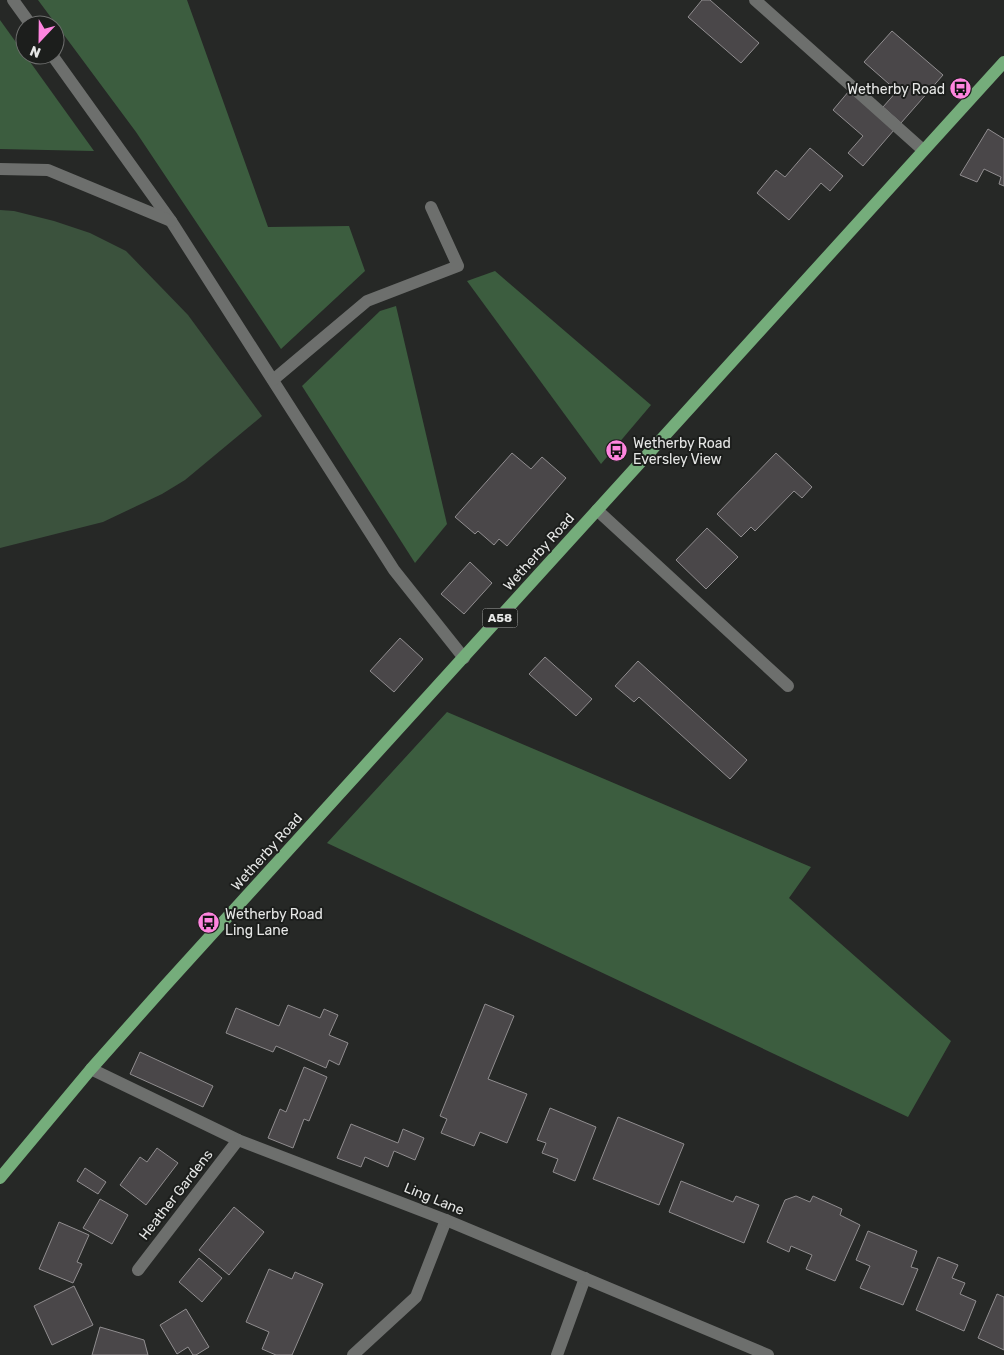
<svg xmlns="http://www.w3.org/2000/svg" width="1004" height="1355" viewBox="0 0 1004 1355" font-family="Rubik,sans-serif">
<style>
.green{fill:#3b523d}
.forest{fill:#3c5d3f}
.building{fill:#4a4749;stroke:#908d8f}
.lines{fill:none;stroke-linecap:round;stroke-linejoin:round}
.lane{stroke:#6d6f6d;stroke-width:12}
.street{stroke:#6d6f6d;stroke-width:12}
.primary{stroke:#75ad7b;stroke-width:12}
.labels{text-anchor:middle;dominant-baseline:central;stroke-width:4;stroke-linejoin:round;paint-order:stroke}
.shield{fill:#1c1e1c;stroke:#a9aba9;stroke-width:1}
.shield-label{font-size:12px;font-weight:bold;fill:#e6e7e6}
.poi-label{font-size:14px;fill:#e6e7e6;stroke:#1c1e1c;text-anchor:start}
.street-label{font-size:14px;fill:#e6e7e6;stroke:#1c1e1c}
</style>
<rect width="100%" height="100%" fill="#262826"/>
<polygon class="green" points="0,210 14,211 54,221 90,233 126,251 188,315 262,416 185,480 162,494 103,522 0,548"/>
<g class="forest">
<polygon points="38,0 187,0 268,227 349,226 365,271 281,349 136,132"/>
<polygon points="0,20 94,151 0,149"/>
<polygon points="495,271 651,405 601,464 467,281"/>
<polygon points="396,306 447,524 415,563 302,386 380,311"/>
<polygon points="447,712 811,867 789,898 951,1041 908,1117 327,843"/>
</g>
<g class="building">
<polygon points="702,0 710,0 759,43 741,63 688,17"/>
<polygon points="892,31 943,75 901,123 883,107 897,91 864,62"/>
<polygon points="849,91 894,130 863,166 848,153 863,136 833,110"/>
<polygon points="988,129 1004,139 1004,186 999,184 1001,177 984,169 977,182 960,175"/>
<polygon points="810,148 843,176 830,191 821,183 789,220 757,193 776,170 785,177"/>
<polygon points="512,453 531,469 542,457 566,478 507,546 499,539 494,545 478,531 475,534 455,517"/>
<polygon points="776,453 812,487 802,498 794,491 755,531 751,527 741,537 717,514"/>
<polygon points="707,528 738,557 706,589 676,560"/>
<polygon points="470,562 492,583 464,614 441,594"/>
<polygon points="400,638 423,659 394,692 370,671"/>
<polygon points="545,657 592,699 576,716 529,674"/>
<polygon points="638,661 747,760 730,779 639,697 634,702 615,686"/>
<polygon points="485,1004 514,1016 488,1079 527,1094 507,1143 480,1132 474,1146 441,1133 447,1119 440,1116"/>
<polygon points="288,1005 320,1018 324,1009 338,1015 329,1035 348,1043 339,1065 329,1060 326,1068 276,1046 273,1052 226,1033 236,1008 279,1026"/>
<polygon points="140,1052 213,1086 203,1107 130,1074"/>
<polygon points="304,1067 327,1077 309,1121 304,1119 293,1148 268,1138 280,1109 286,1112"/>
<polygon points="550,1108 596,1127 575,1181 553,1172 558,1159 542,1153 546,1143 537,1140"/>
<polygon points="618,1117 684,1144 659,1205 593,1179"/>
<polygon points="351,1124 398,1143 403,1129 424,1138 415,1160 394,1151 388,1167 365,1157 361,1167 337,1158"/>
<polygon points="157,1148 178,1163 146,1205 120,1185 140,1157 147,1162"/>
<polygon points="85,1168 106,1182 98,1194 77,1181"/>
<polygon points="681,1181 733,1202 736,1196 759,1205 744,1243 669,1212"/>
<polygon points="796,1196 810,1202 813,1196 842,1209 840,1215 860,1225 835,1281 806,1269 812,1255 791,1246 789,1252 767,1242 785,1200"/>
<polygon points="100,1199 128,1215 112,1244 83,1228"/>
<polygon points="234,1207 264,1232 229,1275 199,1250"/>
<polygon points="59,1222 89,1235 77,1262 82,1264 73,1283 39,1269"/>
<polygon points="868,1231 917,1251 911,1267 918,1269 903,1305 860,1288 870,1266 856,1260"/>
<polygon points="938,1257 958,1265 952,1278 965,1283 960,1294 976,1301 964,1331 916,1310"/>
<polygon points="199,1258 222,1278 202,1302 179,1282"/>
<polygon points="269,1269 292,1279 295,1272 323,1284 292,1355 276,1355 262,1349 269,1332 246,1322"/>
<polygon points="74,1286 93,1325 52,1345 34,1306"/>
<polygon points="997,1294 1004,1297 1004,1350 978,1338"/>
<polygon points="186,1309 209,1347 196,1355 193,1355 188,1347 177,1354 160,1325"/>
<polygon points="100,1327 144,1340 148,1355 92,1355"/>
</g>
<g class="lines">
<g class="lane">
<polyline points="13,0 31,25"/>
<polyline points="755,0 923,150"/>
<polyline points="52,55 171,221 394,570 464,658"/>
<polyline points="0,169 48,170 171,221"/>
<polyline points="273,380 367,301 458,266 431,207"/>
<polyline points="597,510 788,686"/>
<polyline points="353,1355 416,1297 446,1220"/>
<polyline points="557,1355 585,1278"/>
</g>
<g class="street">
<polyline points="91,1069 238,1140 446,1220 768,1355"/>
<polyline points="138,1270 238,1140"/>
</g>
<polyline class="primary" points="0,1178 91,1069 164,987 1004,62"/>
</g>
<defs>
<symbol id="bus-disc" viewBox="-11 -11 22 22"><circle r="9.5" fill="#ff85df" stroke="#1c1e1c"/><path d="M-5-6H5V4H4V6H2V4H-2V6H-4V4H-5ZM-3.5-4V0h7V-4ZM-3.5 1.2v1.5H-2V1.2ZM2 1.2v1.5H3.5V1.2Z" fill="#111"/></symbol>
</defs>
<g fill-rule="evenodd">
<use href="#bus-disc" x="948" y="76" width="25" height="25"/>
<use href="#bus-disc" x="604" y="438" width="25" height="25"/>
<use href="#bus-disc" x="196" y="910" width="25" height="25"/>
</g>
<g class="labels">
<rect class="shield" x="482.5" y="608.5" width="35" height="19" rx="4"/>
<g class="shield-label">
<text x="500" y="618">A58</text>
</g>
<g class="poi-label">
<text x="945" y="89" text-anchor="end">Wetherby Road</text>
<text x="633" y="443">Wetherby Road<tspan x="633" dy="16">Eversley View</tspan></text>
<text x="225" y="914">Wetherby Road<tspan x="225" dy="16">Ling Lane</tspan></text>
</g>
<g class="street-label">
<text transform="translate(539 552) rotate(-48)">Wetherby Road</text>
<text transform="translate(267 852) rotate(-48)">Wetherby Road</text>
<text transform="translate(176 1195) rotate(-52)">Heather Gardens</text>
<text transform="translate(434 1199) rotate(22)">Ling Lane</text>
</g>
</g>
<g transform="translate(40 40) rotate(202)"><circle r="24" fill="#1c1e1c" stroke="#6d6e6d"/>
<path d="M0-4L9 19L0 12L-9 19Z" fill="#ff85df"/>
<text y="-8" font-size="14" font-weight="bold" text-anchor="middle" fill="#e6e7e6">N</text>
</g>
</svg>
